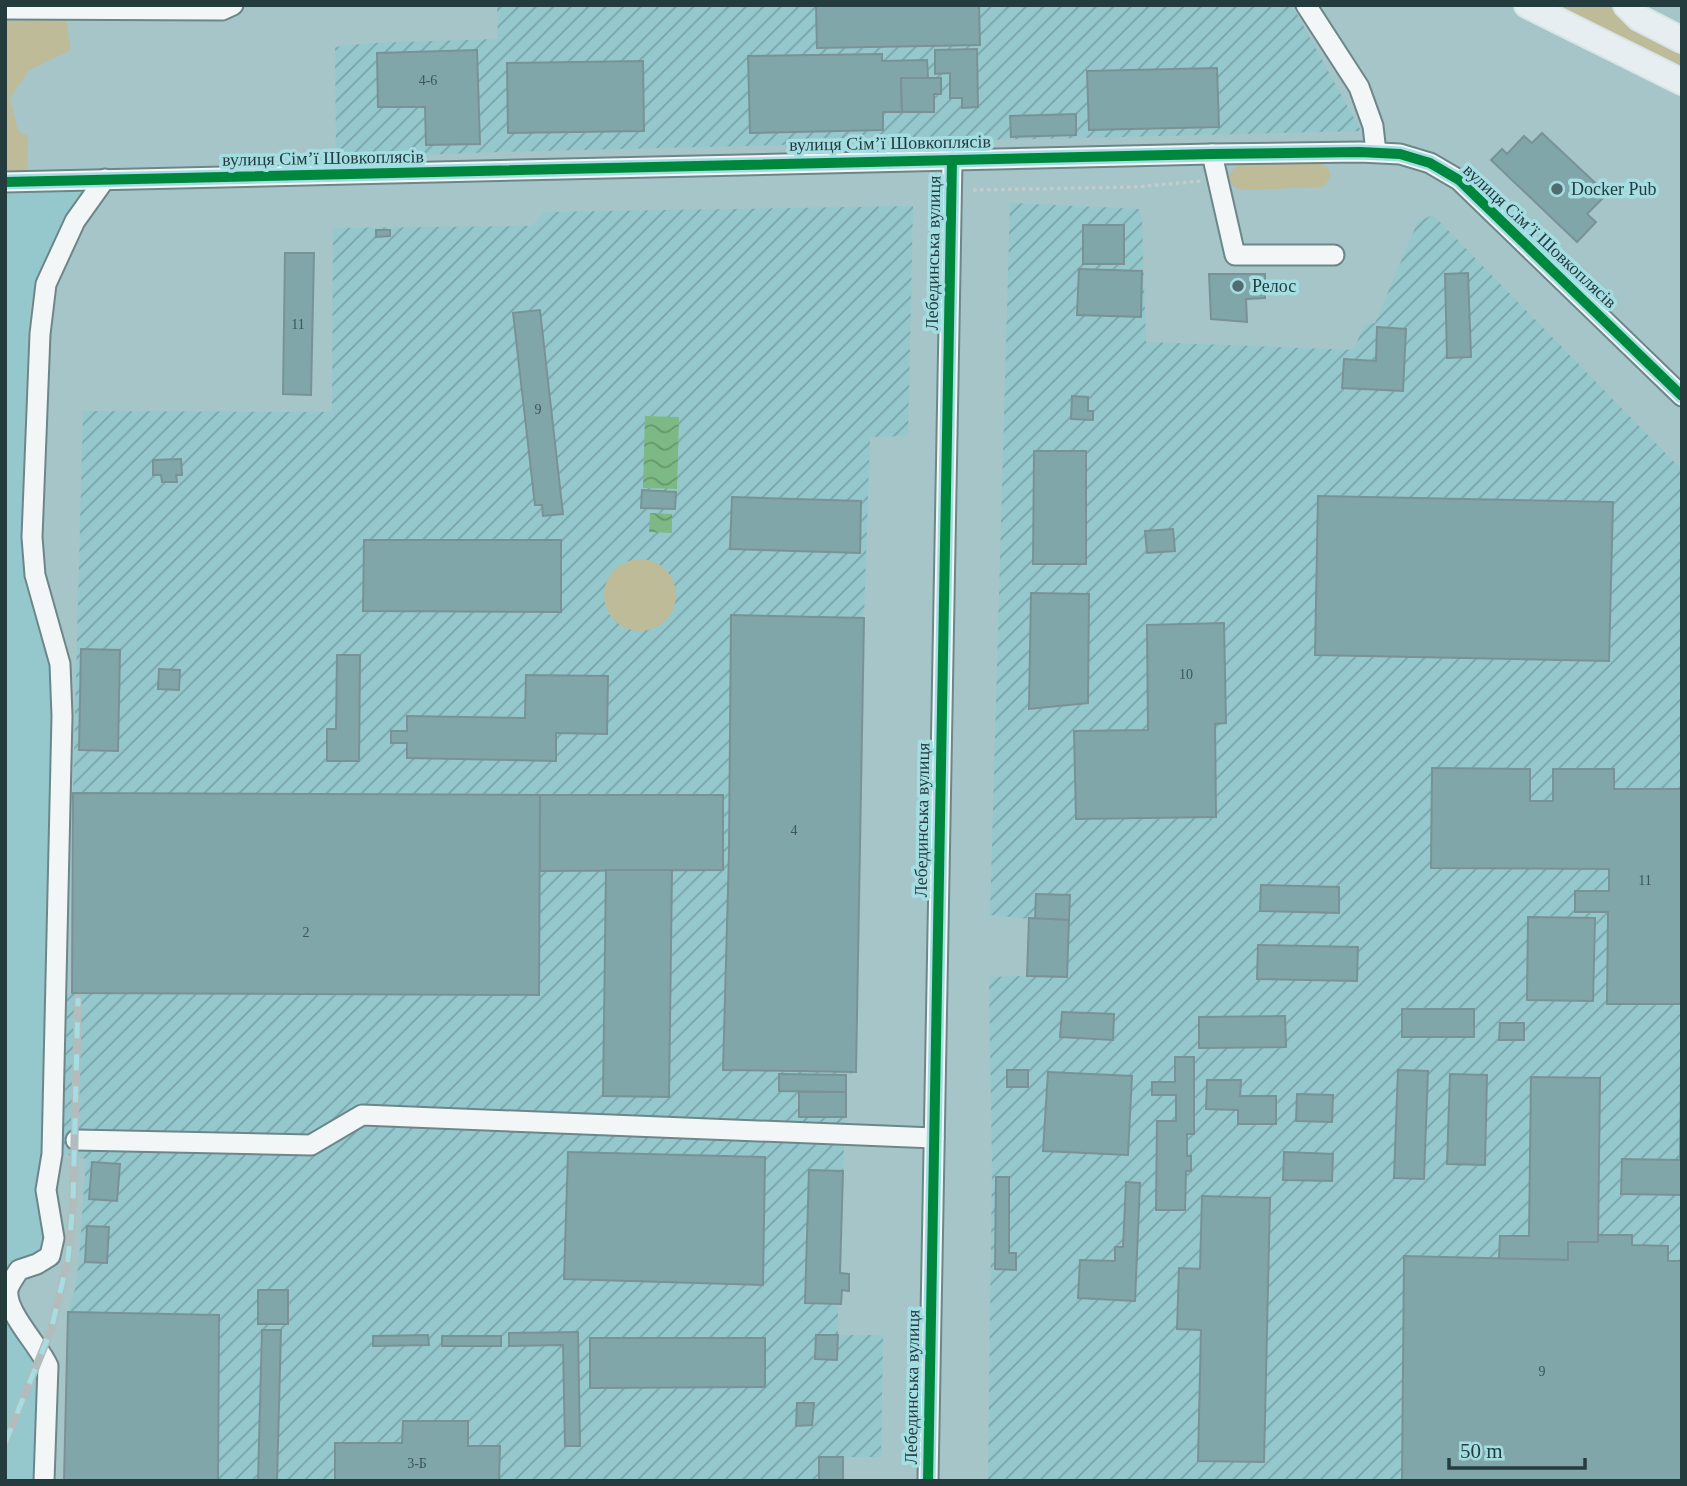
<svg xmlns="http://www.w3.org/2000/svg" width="1687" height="1486" viewBox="0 0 1687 1486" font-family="Georgia,serif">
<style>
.built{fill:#94c8cd}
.industrial{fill:url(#industrial-furrows)}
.green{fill:#bebb98}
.water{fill:url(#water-waves)}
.building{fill:#80a6a9;stroke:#7a9295;stroke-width:2}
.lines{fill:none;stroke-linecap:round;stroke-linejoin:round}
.minor-casing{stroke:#6d8689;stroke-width:23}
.major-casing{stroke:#d6e5e6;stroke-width:28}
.path{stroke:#c2cccc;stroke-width:3.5;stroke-dasharray:3.5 3.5;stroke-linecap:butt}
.minor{stroke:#f2f6f7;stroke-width:19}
.major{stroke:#e7eef1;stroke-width:24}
.rail-casing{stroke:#b3bcbc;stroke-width:8}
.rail{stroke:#a4dee3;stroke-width:5;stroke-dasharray:16;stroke-linecap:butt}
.cycleway-casing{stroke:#a4dee3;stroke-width:15}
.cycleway{stroke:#00873e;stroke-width:10}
.poi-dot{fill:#526c6f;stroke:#a4dee3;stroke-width:2.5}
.labels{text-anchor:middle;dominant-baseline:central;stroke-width:7;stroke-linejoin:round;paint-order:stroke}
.number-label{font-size:14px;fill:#3c565a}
.street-label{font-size:18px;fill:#253c3f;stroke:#a4dee3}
.poi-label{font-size:18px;fill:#253c3f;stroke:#a4dee3;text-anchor:start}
</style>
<defs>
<pattern id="industrial-furrows" width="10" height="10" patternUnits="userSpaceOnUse" patternTransform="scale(1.75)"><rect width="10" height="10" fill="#94c8cd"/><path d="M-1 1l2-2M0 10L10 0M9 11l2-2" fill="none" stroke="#79a4a8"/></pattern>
<pattern id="water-waves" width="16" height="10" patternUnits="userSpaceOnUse" patternTransform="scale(1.75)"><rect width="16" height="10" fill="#7cb984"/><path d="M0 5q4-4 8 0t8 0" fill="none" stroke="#65986d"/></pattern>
</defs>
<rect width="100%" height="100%" fill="#a5c5c8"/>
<g class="built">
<polygon points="84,190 64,222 47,260 31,301 28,325 22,486 24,574 50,661 52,773 45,1251 5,1280 5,192"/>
<polygon points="5,1312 42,1368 35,1481 5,1481"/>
</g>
<g class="industrial">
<polygon points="586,5 1292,5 1361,131 499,152 336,158 335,47 370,43 498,39 497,7"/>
<polygon points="1010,203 1139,209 1142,220 1146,342 1354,350 1364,324 1375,323 1418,221 1433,215 1682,470 1682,1481 988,1481 992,1168 989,977 1027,976 1029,919 990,915"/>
<polygon points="913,206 908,436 870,437 864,618 856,1072 846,1075 840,1273 849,1274 849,1291 842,1291 841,1304 838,1305 838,1335 883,1335 881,1457 843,1457 843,1481 64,1481 68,1312 75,1289 79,1260 86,1159 63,1154 67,993 72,993 73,793 83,411 332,412 333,228 532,226 544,212"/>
</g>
<g class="green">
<polygon points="1555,5 1609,5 1623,21 1682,55 1682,69"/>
<polygon points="66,19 71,50 29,70 10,98 18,131 28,136 27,170 5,171 5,21"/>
<path d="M1320,162C1332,169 1334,178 1322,187L1241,190L1232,185L1229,177L1232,170L1239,165Z"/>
<circle cx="640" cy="595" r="36"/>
</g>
<g class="water">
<polygon points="645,416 679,417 677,489 643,488"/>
<polygon points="650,513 672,514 672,533 649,532"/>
</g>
<g class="building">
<polygon points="979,5 980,45 817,48 816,6"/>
<polygon points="977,49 978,107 962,108 962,98 950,98 950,73 935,74 935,50"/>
<polygon points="477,50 480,144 426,145 425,107 378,107 377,53"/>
<polygon points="882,54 882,61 927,60 928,78 901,78 902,112 883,112 883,130 750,133 748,56"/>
<polygon points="643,61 644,131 508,133 507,63"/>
<polygon points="1217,68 1219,127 1089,130 1087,71"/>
<polygon points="901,78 941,78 941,94 934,94 934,112 902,112"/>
<polygon points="1076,114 1076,135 1011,137 1010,116"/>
<polygon points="1542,133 1607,194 1587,214 1596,222 1577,242 1491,160 1502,149 1507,154 1524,136 1532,143"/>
<rect x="1083" y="225" width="41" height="39"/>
<polygon points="376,230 390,230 390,236 376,237"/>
<polygon points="285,253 314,253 311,395 283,394"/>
<polygon points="1079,269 1142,271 1141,317 1077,315"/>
<polygon points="1468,273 1471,357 1447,358 1445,274"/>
<polygon points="1209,274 1265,274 1265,298 1246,299 1247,322 1211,319"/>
<polygon points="540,310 563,514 543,516 542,505 535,505 513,313"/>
<polygon points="1377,327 1406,329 1403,391 1342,388 1344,359 1376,361"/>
<polygon points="1072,396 1088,397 1088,411 1093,411 1093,420 1071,419"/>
<polygon points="1034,451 1086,451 1086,564 1033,564"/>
<polygon points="181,459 182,475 176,475 177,482 162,482 161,475 153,475 153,460"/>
<polygon points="642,490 676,492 675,509 641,508"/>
<polygon points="1318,496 1613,502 1609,661 1315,655"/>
<polygon points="732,497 861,501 860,553 730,549"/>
<polygon points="1173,529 1175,551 1147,553 1145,531"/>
<polygon points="364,540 561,540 561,612 363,611"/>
<polygon points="1031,593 1089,594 1088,703 1029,709"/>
<polygon points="731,615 864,618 856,1072 723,1070 729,853"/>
<polygon points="1224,623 1226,723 1215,724 1216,817 1076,819 1074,731 1148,730 1147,625"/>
<polygon points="81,649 120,650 118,751 79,750"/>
<polygon points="337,655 360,655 359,761 327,761 327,729 336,729"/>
<polygon points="159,669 180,670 179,690 158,689"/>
<polygon points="526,675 608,676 607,734 556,733 556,761 407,758 407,743 391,743 391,731 407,731 407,716 525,718"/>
<polygon points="1432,768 1530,769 1530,801 1553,801 1553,769 1614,769 1614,789 1682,789 1682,1004 1607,1004 1608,912 1575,912 1575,891 1609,891 1609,869 1431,868"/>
<polygon points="73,793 540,795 539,995 72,993"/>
<polygon points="540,795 723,795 723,870 540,871"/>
<polygon points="606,870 672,870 669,1097 603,1096"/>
<polygon points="1261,885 1339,887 1339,913 1260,911"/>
<polygon points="1036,894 1070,895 1069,920 1035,919"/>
<polygon points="1528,917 1595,918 1593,1001 1527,1000"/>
<polygon points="1029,918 1069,920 1067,977 1027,976"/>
<polygon points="1258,945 1358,947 1357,981 1257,979"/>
<rect x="1402" y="1009" width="72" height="28"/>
<polygon points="1062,1012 1114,1014 1113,1040 1060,1037"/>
<polygon points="1285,1016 1286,1047 1199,1048 1199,1017"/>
<polygon points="1500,1023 1524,1023 1524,1040 1499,1040"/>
<polygon points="1175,1057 1194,1057 1194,1134 1187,1134 1187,1156 1191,1156 1191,1171 1186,1171 1185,1210 1156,1210 1157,1121 1176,1121 1176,1095 1152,1095 1152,1082 1175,1082"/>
<rect x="1007" y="1070" width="21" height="17"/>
<polygon points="1398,1070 1428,1071 1424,1179 1394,1178"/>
<polygon points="1048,1072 1132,1076 1128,1155 1043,1151"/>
<polygon points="779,1074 846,1075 846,1092 779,1091"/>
<polygon points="1450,1074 1487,1075 1485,1165 1447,1164"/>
<polygon points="1531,1077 1600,1078 1598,1242 1568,1242 1568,1260 1499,1259 1500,1236 1529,1236"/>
<polygon points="1681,1078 1682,1195 1621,1194 1622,1159 1680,1160"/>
<polygon points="1207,1080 1241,1080 1240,1096 1276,1096 1276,1124 1238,1124 1238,1110 1206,1109"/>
<rect x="799" y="1092" width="47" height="25"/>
<polygon points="1297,1094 1333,1095 1332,1122 1296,1121"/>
<polygon points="568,1152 765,1157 763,1285 564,1279"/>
<polygon points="1284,1152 1333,1154 1332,1181 1283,1180"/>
<polygon points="92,1162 120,1164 117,1201 89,1199"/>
<polygon points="809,1170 843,1171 840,1273 849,1274 849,1291 842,1290 841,1304 805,1303"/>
<polygon points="996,1177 1009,1177 1009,1253 1016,1253 1016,1270 995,1269"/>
<polygon points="1126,1182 1140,1183 1135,1301 1078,1298 1080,1260 1115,1261 1115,1247 1123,1247"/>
<polygon points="1202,1196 1270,1198 1264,1462 1198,1461 1201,1330 1177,1329 1179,1268 1200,1269"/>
<polygon points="87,1226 109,1227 107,1263 85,1262"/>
<polygon points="1598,1235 1632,1235 1632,1245 1668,1246 1668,1261 1682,1261 1682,1481 1402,1481 1404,1256 1568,1260 1568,1242 1598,1242"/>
<rect x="258" y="1290" width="30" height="34"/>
<polygon points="68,1312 219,1315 218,1481 64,1481"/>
<polygon points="262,1330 281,1330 277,1481 258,1481"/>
<polygon points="578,1332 580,1446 565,1446 563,1345 509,1346 509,1333"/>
<polygon points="428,1335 429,1345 373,1346 373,1336"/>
<polygon points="816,1335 838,1335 837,1360 815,1359"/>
<rect x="442" y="1336" width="59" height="10"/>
<polygon points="590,1338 765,1338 765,1387 590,1388"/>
<polygon points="797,1403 814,1403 812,1425 796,1426"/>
<polygon points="403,1421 468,1421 468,1446 500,1446 499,1481 335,1481 335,1443 402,1443"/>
<rect x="819" y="1457" width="24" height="23"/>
</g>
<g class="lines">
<defs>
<g id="minor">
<polyline points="1306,5 1359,87 1373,126 1376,152"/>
<polyline points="5,9 222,10 233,5"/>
<polyline points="1212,154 1235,255 1334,255"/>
<polyline points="5,182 1212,154 1360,152 1400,154 1430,163 1459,180 1682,396"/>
<polyline points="76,1140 311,1145 362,1115 934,1138"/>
<path d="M44,1481L48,1366C39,1345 5,1312 8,1290C9,1284 16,1275 19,1270L37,1264L50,1256L54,1238L46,1190L52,1154L62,716L60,664L35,575L32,537L40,334L46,284L75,221L105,179"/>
<polyline points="928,1481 952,160"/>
</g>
<g id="major">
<polyline points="1527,5 1682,82"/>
<polyline points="1626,5 1639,18 1682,40"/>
</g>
</defs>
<use href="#minor" class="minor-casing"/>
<use href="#major" class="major-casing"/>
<polyline class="path" points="973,190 1135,187 1202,181"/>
<use href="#minor" class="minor"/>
<use href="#major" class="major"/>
<defs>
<polyline id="rail" points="5,1443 51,1330 68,1259 73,1202 78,998"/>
</defs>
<use href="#rail" class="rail-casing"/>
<use href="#rail" class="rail"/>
<defs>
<g id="cycleway">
<polyline points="5,182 1212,154 1360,152 1400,154 1430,163 1459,180 1682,396"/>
<polyline points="928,1481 952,160"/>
</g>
</defs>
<use href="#cycleway" class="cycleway-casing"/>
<use href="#cycleway" class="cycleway"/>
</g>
<g class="poi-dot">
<circle cx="1557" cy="189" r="7"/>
<circle cx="1238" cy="286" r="7"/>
</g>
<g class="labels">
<g class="number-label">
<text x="428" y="80">4-6</text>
<text x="298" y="324">11</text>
<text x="538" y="409">9</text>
<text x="1186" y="674">10</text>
<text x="794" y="830">4</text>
<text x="1645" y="880">11</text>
<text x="306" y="932">2</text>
<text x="1542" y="1371">9</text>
<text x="417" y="1463">3-Б</text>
</g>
<g class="street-label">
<text transform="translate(890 143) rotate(-1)">вулиця Сімʼї Шовкоплясів</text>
<text transform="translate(323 158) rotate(-1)">вулиця Сімʼї Шовкоплясів</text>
<text transform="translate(1540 236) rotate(43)">вулиця Сімʼї Шовкоплясів</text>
<text transform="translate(933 253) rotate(-89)">Лебединська вулиця</text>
<text transform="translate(922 820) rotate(-89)">Лебединська вулиця</text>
<text transform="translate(912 1387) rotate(-89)">Лебединська вулиця</text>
</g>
<g class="poi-label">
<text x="1571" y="189">Docker Pub</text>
<text x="1252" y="286">Релос</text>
</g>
</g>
<rect width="1687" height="1486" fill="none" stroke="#253c3f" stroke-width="14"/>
<path d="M1449 1458v10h136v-10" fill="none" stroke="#253c3f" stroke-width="3.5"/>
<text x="1460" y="1458" font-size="21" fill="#253c3f" stroke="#a4dee3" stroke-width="5" paint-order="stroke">50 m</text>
</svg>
